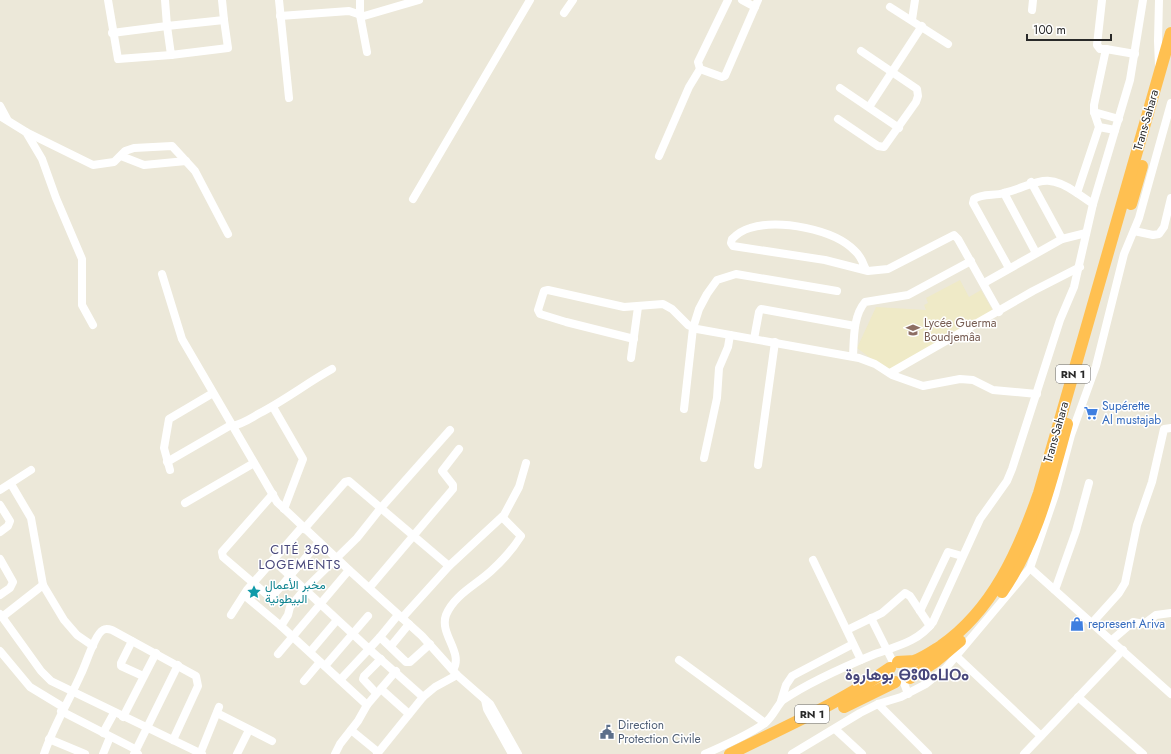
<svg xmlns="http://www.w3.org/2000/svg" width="1171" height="754" viewBox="0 0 1171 754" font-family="Jost,Vazirmatn,'Noto Sans Tifinagh',sans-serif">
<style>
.education{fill:#efeac7}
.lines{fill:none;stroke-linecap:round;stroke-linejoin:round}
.minor{stroke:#fff;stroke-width:8}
.highway{stroke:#ffc051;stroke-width:12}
.labels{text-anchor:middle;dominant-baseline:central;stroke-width:3;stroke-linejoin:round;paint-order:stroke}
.shield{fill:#fff;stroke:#696969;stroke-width:1}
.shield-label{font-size:11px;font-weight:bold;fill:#292929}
.street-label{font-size:12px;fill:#292929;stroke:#fff}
.education-label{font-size:12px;fill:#785e54;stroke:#fff;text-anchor:start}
.shop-label{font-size:12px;fill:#366cbe;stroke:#fff;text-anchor:start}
.culture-label{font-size:12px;fill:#0d838f;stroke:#fff;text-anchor:start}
.service-label{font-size:12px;fill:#4e5e75;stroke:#fff;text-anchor:start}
.neighbourhood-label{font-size:13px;letter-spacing:1px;fill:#48477b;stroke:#fff}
.district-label{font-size:16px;font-weight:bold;fill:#48477b;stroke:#fff}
</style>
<rect width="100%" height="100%" fill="#ece8d9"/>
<polygon class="education" points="960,280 969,297 981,290 993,311 889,372 857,348 876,307 926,310 924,305 928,303 926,298"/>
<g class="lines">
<g class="minor">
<polyline points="108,0 118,59 171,55"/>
<polyline points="165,0 167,26 224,20 222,0"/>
<polyline points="279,0 289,98"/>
<polyline points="360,0 360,15 367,52"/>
<polyline points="728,0 698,62 700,69 722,77 725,76 758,0"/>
<polyline points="742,0 755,7"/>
<polyline points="1102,0 1097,45 1100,49 1106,49"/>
<polyline points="890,7 948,44"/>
<polyline points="1032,10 1033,0"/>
<polyline points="564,13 573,0"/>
<polyline points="280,16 349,11 364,16 419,0"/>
<polyline points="912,20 915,0"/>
<polyline points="112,33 167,26 171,55 228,48 224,20"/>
<polyline points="1159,66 1158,41 1159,0"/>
<polyline points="840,88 899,128"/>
<polyline points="0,106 7,119"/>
<polyline points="869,107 922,26"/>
<polyline points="1094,112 1119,119"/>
<polyline points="0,116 26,132 42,159 56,198 82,259 82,305 93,325"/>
<polyline points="838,119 878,146 884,147 916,102 918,96 917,89 861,51"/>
<polyline points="1099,127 1115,130"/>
<polyline points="26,132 93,165 114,162 125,151 134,148 172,146 195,171 228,234"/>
<polyline points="121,156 144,165 186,161"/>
<polyline points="659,156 689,87 700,69"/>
<polyline points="1031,182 1062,239"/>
<polyline points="1004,193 1036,253"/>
<polyline points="413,199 530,0"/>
<polyline points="1093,204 1130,80 1143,0"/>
<polyline points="1134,231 1153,235 1159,234 1164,227 1171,198"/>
<path d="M1009,268L973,203L974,199C982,193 995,196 1004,193C1036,185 1044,170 1077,193"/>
<path d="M866,270C863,263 861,256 855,251C834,229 779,219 750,228C743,230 737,234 732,239L731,243L733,246L825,260L868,271L888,269L954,235L958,239L999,312"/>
<polyline points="162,274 182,339 277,502 349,570 422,636 457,675 490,704 518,754"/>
<polyline points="984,283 1062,239 1086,233"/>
<polyline points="634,339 566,322 540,314 538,310 544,291 548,290 624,307 663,304 672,309 688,325 697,329 859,358 875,364 892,375 923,386 960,379 973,380 993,390 1037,394"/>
<polyline points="754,339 759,312 761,309 855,326"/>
<path d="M853,356C854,339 853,316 865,302L908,295L971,261"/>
<polyline points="631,358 638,307"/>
<polyline points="890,373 1033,291 1080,267"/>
<polyline points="273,407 303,459 284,509"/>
<polyline points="684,409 693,328 699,309 707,294 717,280 736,274 837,291"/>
<path d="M232,426C243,424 251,418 260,413C285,400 307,383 332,369"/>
<polyline points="704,458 717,398 719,368 728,347 730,335"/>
<polyline points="167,462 231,425"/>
<polyline points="758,465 775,342"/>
<polyline points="170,470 164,448 169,419 213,393"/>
<polyline points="11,484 31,518 43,585 64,620 77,635 93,646"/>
<polyline points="0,490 31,470"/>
<polyline points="273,494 222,552 223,557 271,598 319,542"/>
<polyline points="185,503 254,463"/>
<polyline points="0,505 10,521 8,526 0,532"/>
<polyline points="304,529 345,482 349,481 449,566"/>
<polyline points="0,559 13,582 10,588 0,595"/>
<polyline points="273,560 369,649 380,637 406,662 410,662 430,644"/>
<polyline points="813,560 861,660"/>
<polyline points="1030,568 1055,495 1071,435 1096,366 1124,254 1139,218 1171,103"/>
<polyline points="370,587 453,489 453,485 442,471 459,449"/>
<polyline points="1055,590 1076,531 1089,483"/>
<polyline points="244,595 281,626 367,705 358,721 340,744 335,754"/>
<polyline points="920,611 948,552 962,556"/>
<polyline points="0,614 41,671 51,681 202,754"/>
<polyline points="231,615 247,590 302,527"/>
<polyline points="2,617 43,585"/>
<polyline points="402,618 449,566 504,515 519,487 526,463"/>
<polyline points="871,618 894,664"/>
<polyline points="1092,623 1119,593 1125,583 1137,525 1152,482 1164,429 1171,428"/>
<polyline points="281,626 288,615 290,607 304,590 357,538 380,509 450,430"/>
<polyline points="847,630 882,613 905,593 910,596 930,626"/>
<polyline points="380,637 398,615"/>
<polyline points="1112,640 1133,622 1144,624 1156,615 1171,613"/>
<polyline points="132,641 121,663 121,666 143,676"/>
<polyline points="391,646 409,624"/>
<polyline points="0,651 30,687 63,707"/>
<polyline points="310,652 337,620"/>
<polyline points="278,654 349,570"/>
<polyline points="956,656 1041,736"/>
<polyline points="679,660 765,723"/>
<polyline points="325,666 368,616"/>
<path d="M453,670C464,653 439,634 446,615C454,595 476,585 491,571C502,561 513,549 521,536L502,517"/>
<polyline points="340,680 369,649 423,697"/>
<polyline points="304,681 320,662"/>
<polyline points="904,683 908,694"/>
<polyline points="381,689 409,714"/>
<polyline points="376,693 363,679 364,676 381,659"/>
<polyline points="1078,697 1143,754"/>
<polyline points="485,700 487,709 512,754"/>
<polyline points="781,701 786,685 792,676 853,644"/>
<polyline points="878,704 928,754"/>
<polyline points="367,705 396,671"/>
<polyline points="61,711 133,748 138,754"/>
<polyline points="217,713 272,741"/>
<polyline points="123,717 156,653"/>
<polyline points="835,729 862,754"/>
<polyline points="351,730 378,752"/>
<polyline points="103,733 114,713"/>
<polyline points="49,739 85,754"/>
<path d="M44,754C54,725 69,701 81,674C86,664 95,634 103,630C106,628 109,629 112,630L196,676L198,686L173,740"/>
<polyline points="103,754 110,737"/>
<polyline points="134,754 178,665"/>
<polyline points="200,754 219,707"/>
<polyline points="237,754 249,730"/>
<polyline points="377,754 423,697 435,687 457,675"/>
<path d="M705,754C725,745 747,736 765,723C773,717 778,704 783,700C809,682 846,666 875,654C897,646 918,642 933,622L980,519L1007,481L1012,469L1060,320L1074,287L1093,204L1077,193L1099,127L1094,112V105L1106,49L1135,54"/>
<polyline points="792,754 860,713 878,704 901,697 926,684 946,668 1030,568 1171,694"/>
<polyline points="1024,754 1123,650"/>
</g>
<g class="highway">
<polyline points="1131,204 1142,166"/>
<path d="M1002,592C1037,542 1051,481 1067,424"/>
<path d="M898,662C903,661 909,662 914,661C923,658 933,651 941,646C993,610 1019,550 1039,493L1171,33"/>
<polyline points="910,678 935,662 960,641"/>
<polyline points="844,707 895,682"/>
<path d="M730,754C784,727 840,703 890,668"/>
</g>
</g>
<defs>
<symbol id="school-bare" viewBox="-9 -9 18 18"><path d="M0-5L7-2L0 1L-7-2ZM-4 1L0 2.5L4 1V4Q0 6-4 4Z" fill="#8d6e63" stroke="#fff" stroke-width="2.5" paint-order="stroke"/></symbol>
<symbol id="supermarket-bare" viewBox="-9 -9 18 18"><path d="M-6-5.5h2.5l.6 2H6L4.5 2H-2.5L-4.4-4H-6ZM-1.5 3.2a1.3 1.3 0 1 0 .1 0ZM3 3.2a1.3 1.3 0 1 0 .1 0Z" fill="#3f7fe0" stroke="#fff" stroke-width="2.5" paint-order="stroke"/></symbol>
<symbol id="sight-bare" viewBox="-9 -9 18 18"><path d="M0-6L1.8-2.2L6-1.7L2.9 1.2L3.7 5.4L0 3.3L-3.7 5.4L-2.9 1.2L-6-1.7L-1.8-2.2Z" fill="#0f9aa8" stroke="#fff" stroke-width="2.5" paint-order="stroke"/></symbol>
<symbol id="shop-bare" viewBox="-9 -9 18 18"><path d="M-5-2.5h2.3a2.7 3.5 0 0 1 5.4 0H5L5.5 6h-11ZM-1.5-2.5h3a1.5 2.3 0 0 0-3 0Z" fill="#3f7fe0" stroke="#fff" stroke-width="2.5" paint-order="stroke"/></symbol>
<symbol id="civic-bare" viewBox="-9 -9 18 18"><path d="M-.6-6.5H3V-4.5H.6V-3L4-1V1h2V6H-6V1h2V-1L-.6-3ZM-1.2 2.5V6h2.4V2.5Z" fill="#5c6f8a" stroke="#fff" stroke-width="2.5" paint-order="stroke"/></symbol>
</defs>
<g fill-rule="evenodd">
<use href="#school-bare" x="903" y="320" width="20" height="20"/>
<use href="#supermarket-bare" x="1081" y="403" width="20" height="20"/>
<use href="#sight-bare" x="244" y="582" width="20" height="20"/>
<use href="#shop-bare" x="1067" y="614" width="20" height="20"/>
<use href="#civic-bare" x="597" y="722" width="20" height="20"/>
</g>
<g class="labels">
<g class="shield">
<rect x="1056" y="365" width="34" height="18" rx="3"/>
<rect x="795" y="705" width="34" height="18" rx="3"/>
</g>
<g class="shield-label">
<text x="1073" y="374">RN 1</text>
<text x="812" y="714">RN 1</text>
</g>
<g class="street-label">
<text transform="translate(1146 120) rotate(-74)">Trans-Sahara</text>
<text transform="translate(1056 432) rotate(-74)">Trans-Sahara</text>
</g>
<g class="education-label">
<text x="924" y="323">Lycée Guerma<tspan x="924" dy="14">Boudjemâa</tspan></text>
</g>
<g class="shop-label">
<text x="1102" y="406">Supérette<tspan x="1102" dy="14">Al mustajab</tspan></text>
<text x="1088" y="624">represent Ariva</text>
</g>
<g class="culture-label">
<text x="265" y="585">مخبر الأعمال<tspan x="265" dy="14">البيطونية</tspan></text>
</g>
<g class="service-label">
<text x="618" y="725">Direction<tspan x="618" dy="14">Protection Civile</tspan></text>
</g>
<g class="neighbourhood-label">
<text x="300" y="549">CITÉ 350<tspan x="300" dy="15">LOGEMENTS</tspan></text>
</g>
<g class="district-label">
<text x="907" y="674">بوهاروة ⴱⵓⵀⴰⵡⵔⴰ</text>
</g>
</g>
<path d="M1027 34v6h84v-6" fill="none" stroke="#292929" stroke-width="2"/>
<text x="1033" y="34" font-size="12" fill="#292929" stroke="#ffffff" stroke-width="3" paint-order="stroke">100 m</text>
</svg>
